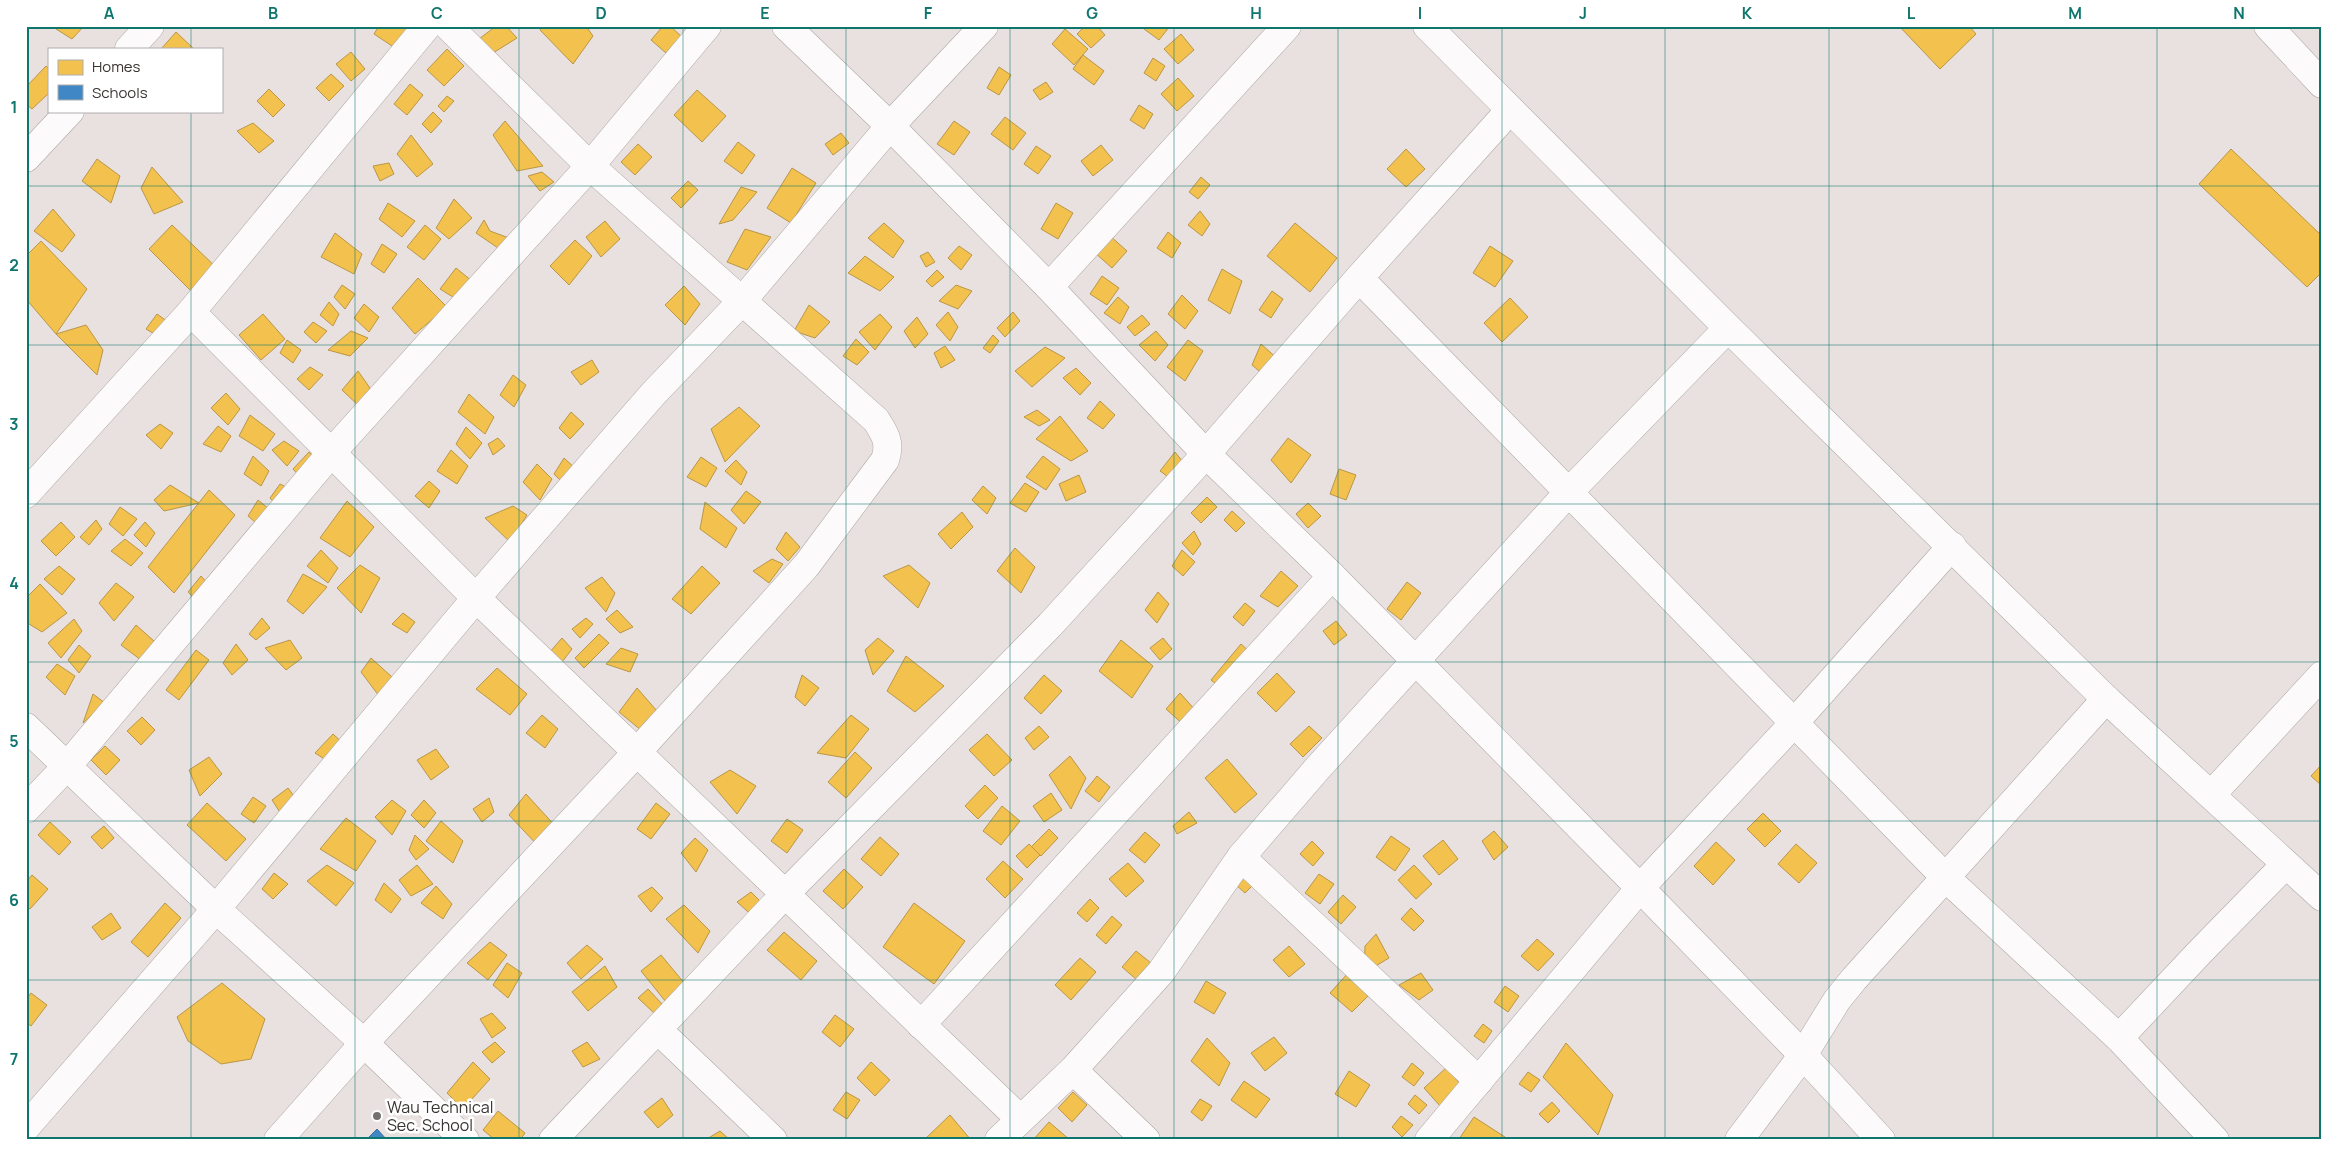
<svg xmlns="http://www.w3.org/2000/svg" width="2348" height="1166" viewBox="0 0 2348 1166" font-family="Manrope,sans-serif">
<style>
.homes{fill:#f2c14e;stroke:#ba9646}
.schools{fill:#3f88c5;stroke:#3d6e99}
.lines{fill:none;stroke-linecap:round;stroke-linejoin:round}
.minor-casing{stroke:#ada7a6;stroke-width:29}
.minor{stroke:#fcfafa;stroke-width:28}
.grid{fill:none;stroke:#0f766e;stroke-width:1;stroke-opacity:0.55}
.poi-dot{fill:#76706f;stroke:#fff;stroke-width:2}
.labels{text-anchor:middle;dominant-baseline:central;stroke-width:5;stroke-linejoin:round;paint-order:stroke}
.poi-label{font-size:16px;fill:#393332;stroke:#fff;text-anchor:start}
.neatline{fill:none;stroke:#0f766e;stroke-width:2}
.grid-label{font-size:16px;text-anchor:middle;font-weight:bold;fill:#0f766e}
</style>
<rect width="100%" height="100%" fill="#e8e1df"/>
<g class="homes">
<polygon points="57,26 84,26 72,39 56,29"/>
<polygon points="379,26 415,26 398,50 374,34"/>
<polygon points="496,26 506,26 517,38 493,53 479,39"/>
<polygon points="543,26 586,26 593,36 573,64 540,30"/>
<polygon points="663,26 670,26 681,36 666,53 651,40"/>
<polygon points="1085,26 1097,26 1105,35 1091,48 1077,34"/>
<polygon points="1146,26 1170,26 1159,40 1144,29"/>
<polygon points="1899,26 1969,26 1976,34 1940,69"/>
<polygon points="1065,29 1088,49 1074,65 1052,44"/>
<polygon points="176,32 194,49 161,49"/>
<polygon points="1181,34 1194,50 1178,64 1164,49"/>
<polygon points="447,49 464,66 444,86 427,70"/>
<polygon points="351,52 365,69 351,81 336,64"/>
<polygon points="1083,55 1104,71 1094,85 1073,69"/>
<polygon points="1153,58 1165,66 1156,81 1144,73"/>
<polygon points="46,66 49,69 49,93 32,109 26,104 26,87"/>
<polygon points="999,67 1011,75 999,95 987,88"/>
<polygon points="331,74 344,86 329,101 316,88"/>
<polygon points="1178,78 1194,96 1177,111 1161,94"/>
<polygon points="1046,82 1053,92 1040,100 1033,90"/>
<polygon points="410,84 423,95 407,115 394,104"/>
<polygon points="269,89 285,105 273,117 257,101"/>
<polygon points="697,90 726,116 702,142 674,115"/>
<polygon points="447,96 454,101 444,112 438,106"/>
<polygon points="1139,105 1153,114 1144,129 1130,120"/>
<polygon points="433,112 442,121 431,133 422,124"/>
<polygon points="1005,117 1026,133 1013,150 991,134"/>
<polygon points="505,121 543,166 517,171 493,135"/>
<polygon points="954,121 970,132 954,155 937,144"/>
<polygon points="253,123 274,141 259,153 237,131"/>
<polygon points="841,133 849,143 833,155 825,144"/>
<polygon points="411,135 433,164 417,177 397,154"/>
<polygon points="738,142 755,155 742,174 724,161"/>
<polygon points="638,144 652,157 635,175 621,162"/>
<polygon points="1101,145 1113,160 1093,176 1081,161"/>
<polygon points="1036,146 1051,156 1038,174 1024,164"/>
<polygon points="1406,149 1425,169 1406,187 1387,169"/>
<polygon points="2231,149 2322,236 2322,272 2307,287 2199,184"/>
<polygon points="97,159 120,176 111,203 82,181"/>
<polygon points="389,163 394,174 380,181 373,166"/>
<polygon points="152,167 183,202 154,214 141,188"/>
<polygon points="792,168 816,183 791,223 767,208"/>
<polygon points="542,172 554,182 540,191 528,176"/>
<polygon points="1201,177 1210,185 1198,199 1189,192"/>
<polygon points="688,181 698,190 681,208 671,198"/>
<polygon points="741,187 757,192 733,220 719,224"/>
<polygon points="454,199 472,218 449,239 436,228"/>
<polygon points="388,203 415,221 402,237 379,219"/>
<polygon points="1056,203 1073,213 1058,239 1041,229"/>
<polygon points="53,209 75,235 62,252 34,231"/>
<polygon points="1200,211 1210,224 1202,236 1188,225"/>
<polygon points="484,220 490,231 509,238 498,248 476,233"/>
<polygon points="605,221 620,239 601,257 586,237"/>
<polygon points="884,223 904,241 893,258 868,238"/>
<polygon points="1295,223 1337,258 1310,292 1267,256"/>
<polygon points="172,225 220,271 196,296 149,249"/>
<polygon points="425,225 441,239 424,260 407,247"/>
<polygon points="745,229 771,237 747,270 727,262"/>
<polygon points="1168,232 1181,243 1172,258 1157,248"/>
<polygon points="335,233 362,254 354,274 321,257"/>
<polygon points="1109,235 1127,251 1112,268 1094,252"/>
<polygon points="575,240 592,256 569,285 550,266"/>
<polygon points="41,241 87,289 56,334 26,299 26,256"/>
<polygon points="382,244 397,254 384,273 371,264"/>
<polygon points="959,246 972,255 961,270 948,258"/>
<polygon points="1490,246 1513,261 1495,287 1473,273"/>
<polygon points="928,252 935,262 926,267 920,256"/>
<polygon points="865,256 894,277 880,291 848,273"/>
<polygon points="456,268 472,281 461,302 440,289"/>
<polygon points="1222,269 1242,281 1230,314 1208,300"/>
<polygon points="937,270 944,277 932,287 926,281"/>
<polygon points="1102,276 1119,288 1107,305 1090,294"/>
<polygon points="418,278 447,307 415,334 392,308"/>
<polygon points="342,285 355,294 345,309 334,297"/>
<polygon points="956,285 972,291 958,309 939,301"/>
<polygon points="684,286 700,304 685,325 665,305"/>
<polygon points="1272,291 1283,299 1271,318 1259,310"/>
<polygon points="1182,295 1198,311 1185,329 1168,314"/>
<polygon points="1118,297 1129,307 1120,324 1104,313"/>
<polygon points="1510,298 1528,317 1502,342 1484,323"/>
<polygon points="329,302 339,314 333,326 320,315"/>
<polygon points="364,304 379,317 369,332 354,318"/>
<polygon points="809,305 830,322 815,338 794,331"/>
<polygon points="948,312 958,327 950,341 936,325"/>
<polygon points="1013,312 1020,321 1005,337 997,328"/>
<polygon points="157,314 171,324 161,338 146,329"/>
<polygon points="263,314 285,339 261,360 239,335"/>
<polygon points="880,314 892,327 875,350 859,332"/>
<polygon points="1142,315 1150,324 1135,336 1127,327"/>
<polygon points="917,317 928,334 915,348 904,331"/>
<polygon points="313,322 327,331 316,343 304,332"/>
<polygon points="86,325 103,350 97,375 56,334"/>
<polygon points="351,331 368,338 350,356 328,350"/>
<polygon points="1156,331 1168,345 1155,361 1139,345"/>
<polygon points="993,335 999,341 990,353 983,348"/>
<polygon points="856,339 869,352 857,365 843,356"/>
<polygon points="287,340 301,350 293,363 280,353"/>
<polygon points="1188,340 1203,351 1185,381 1167,367"/>
<polygon points="1261,344 1280,361 1266,377 1252,365"/>
<polygon points="945,346 955,360 941,368 934,353"/>
<polygon points="1045,347 1065,358 1032,387 1015,371"/>
<polygon points="592,360 599,372 581,385 571,372"/>
<polygon points="310,367 323,375 309,390 297,379"/>
<polygon points="1076,368 1091,383 1080,395 1063,378"/>
<polygon points="358,371 370,388 360,407 342,390"/>
<polygon points="513,375 526,385 514,407 500,395"/>
<polygon points="226,393 240,409 228,425 211,408"/>
<polygon points="469,394 494,417 485,434 458,412"/>
<polygon points="1100,401 1115,415 1103,429 1087,418"/>
<polygon points="739,407 760,426 725,462 711,429"/>
<polygon points="1037,410 1050,420 1039,426 1024,417"/>
<polygon points="571,412 584,424 570,439 559,428"/>
<polygon points="250,415 275,434 263,451 239,436"/>
<polygon points="1060,416 1088,451 1071,461 1036,439"/>
<polygon points="160,424 173,433 161,449 146,435"/>
<polygon points="218,426 231,436 221,452 203,444"/>
<polygon points="466,427 482,443 470,459 456,444"/>
<polygon points="498,438 505,446 493,455 488,444"/>
<polygon points="1288,438 1311,455 1291,483 1271,460"/>
<polygon points="284,441 299,451 287,466 272,450"/>
<polygon points="451,450 468,466 457,484 437,471"/>
<polygon points="309,452 317,461 302,479 293,469"/>
<polygon points="1175,452 1187,467 1174,481 1160,471"/>
<polygon points="253,456 269,471 261,486 244,474"/>
<polygon points="1043,456 1060,469 1046,490 1026,477"/>
<polygon points="701,457 717,468 706,487 687,477"/>
<polygon points="564,458 576,469 565,485 554,474"/>
<polygon points="736,460 747,472 741,485 725,471"/>
<polygon points="537,464 552,479 540,500 523,482"/>
<polygon points="1339,469 1356,475 1346,500 1330,494"/>
<polygon points="1079,475 1086,492 1066,501 1059,484"/>
<polygon points="429,481 440,491 429,508 415,496"/>
<polygon points="1025,483 1039,492 1026,512 1010,503"/>
<polygon points="280,484 292,490 278,507 270,498"/>
<polygon points="170,485 199,503 164,511 154,500"/>
<polygon points="983,486 996,498 987,514 972,500"/>
<polygon points="209,490 235,515 174,593 148,567"/>
<polygon points="746,491 761,502 744,524 731,510"/>
<polygon points="1207,497 1217,507 1201,523 1191,513"/>
<polygon points="258,500 274,513 262,528 248,516"/>
<polygon points="347,501 374,527 350,557 320,538"/>
<polygon points="705,502 737,528 726,548 700,529"/>
<polygon points="1308,503 1321,516 1308,528 1296,514"/>
<polygon points="513,506 527,515 510,542 485,518"/>
<polygon points="120,507 137,519 123,536 109,524"/>
<polygon points="1232,511 1245,523 1236,532 1224,520"/>
<polygon points="962,512 973,527 951,549 938,534"/>
<polygon points="96,520 102,529 89,545 80,537"/>
<polygon points="61,522 75,537 56,556 41,541"/>
<polygon points="145,522 155,533 146,547 134,535"/>
<polygon points="1194,531 1201,544 1193,555 1182,543"/>
<polygon points="786,532 800,547 788,561 776,549"/>
<polygon points="125,539 143,553 131,566 111,551"/>
<polygon points="1015,548 1035,567 1021,593 997,571"/>
<polygon points="321,550 338,568 328,583 307,566"/>
<polygon points="1182,550 1195,562 1183,576 1172,566"/>
<polygon points="772,559 783,564 769,583 753,571"/>
<polygon points="360,565 380,578 361,613 337,588"/>
<polygon points="909,565 930,583 918,608 883,576"/>
<polygon points="59,566 75,579 62,595 44,579"/>
<polygon points="702,566 720,583 691,614 672,599"/>
<polygon points="1281,571 1298,586 1278,607 1260,596"/>
<polygon points="303,574 327,587 303,614 287,601"/>
<polygon points="201,576 211,587 198,602 188,592"/>
<polygon points="602,577 615,593 606,612 585,588"/>
<polygon points="1407,582 1421,593 1401,620 1387,609"/>
<polygon points="116,583 134,597 114,621 99,603"/>
<polygon points="40,584 67,613 42,632 26,622 26,598"/>
<polygon points="1158,592 1169,604 1157,623 1145,610"/>
<polygon points="1245,603 1255,611 1243,626 1233,617"/>
<polygon points="617,610 633,627 620,633 606,619"/>
<polygon points="403,613 415,622 407,633 392,624"/>
<polygon points="262,618 270,628 256,640 249,634"/>
<polygon points="586,618 593,624 580,638 572,629"/>
<polygon points="74,619 82,631 61,658 48,643"/>
<polygon points="1336,621 1347,635 1334,645 1323,631"/>
<polygon points="136,625 154,641 141,660 121,645"/>
<polygon points="599,634 609,643 584,668 575,658"/>
<polygon points="562,638 572,649 562,662 549,653"/>
<polygon points="878,638 894,651 873,675 865,650"/>
<polygon points="1163,638 1172,649 1160,660 1150,648"/>
<polygon points="290,640 302,658 286,670 265,648"/>
<polygon points="1121,640 1153,666 1132,698 1099,671"/>
<polygon points="236,644 248,660 232,675 223,663"/>
<polygon points="1241,644 1252,654 1221,688 1211,680"/>
<polygon points="79,645 91,656 79,673 68,660"/>
<polygon points="621,648 638,654 630,672 606,664"/>
<polygon points="196,650 209,660 179,700 166,690"/>
<polygon points="906,656 944,686 915,712 887,691"/>
<polygon points="371,658 392,677 379,696 361,672"/>
<polygon points="57,664 75,676 65,695 46,677"/>
<polygon points="497,668 527,694 510,715 476,689"/>
<polygon points="1277,673 1295,692 1276,712 1257,693"/>
<polygon points="802,675 819,688 805,706 795,697"/>
<polygon points="1044,675 1062,691 1041,714 1024,698"/>
<polygon points="637,688 657,711 642,731 619,712"/>
<polygon points="1180,693 1197,712 1186,727 1166,709"/>
<polygon points="93,694 105,703 83,723"/>
<polygon points="542,715 558,729 545,748 526,733"/>
<polygon points="851,715 869,729 846,758 817,753"/>
<polygon points="142,717 155,730 141,745 127,731"/>
<polygon points="1039,726 1049,737 1034,750 1025,738"/>
<polygon points="1309,726 1322,738 1303,757 1290,744"/>
<polygon points="333,734 345,745 329,762 315,753"/>
<polygon points="987,734 1012,760 994,776 969,750"/>
<polygon points="105,746 120,760 106,775 91,760"/>
<polygon points="436,749 449,767 431,780 417,760"/>
<polygon points="855,752 872,768 846,798 828,782"/>
<polygon points="1070,756 1086,778 1071,809 1049,775"/>
<polygon points="209,757 222,774 200,796 189,770"/>
<polygon points="1227,759 1257,794 1235,813 1205,778"/>
<polygon points="2322,764 2322,786 2311,776"/>
<polygon points="730,770 756,786 737,814 710,782"/>
<polygon points="1097,776 1110,787 1099,802 1085,791"/>
<polygon points="985,785 998,798 978,819 965,806"/>
<polygon points="288,788 299,803 283,817 272,800"/>
<polygon points="1051,793 1062,810 1044,822 1033,806"/>
<polygon points="526,794 558,829 541,849 509,815"/>
<polygon points="253,797 266,806 254,823 241,814"/>
<polygon points="489,798 494,812 482,822 473,809"/>
<polygon points="392,800 406,811 392,835 375,817"/>
<polygon points="424,800 436,813 424,828 411,815"/>
<polygon points="207,803 246,839 226,861 187,825"/>
<polygon points="656,803 670,814 651,839 637,829"/>
<polygon points="1002,806 1020,821 1001,845 983,831"/>
<polygon points="1189,812 1197,823 1177,834 1173,826"/>
<polygon points="1763,813 1781,831 1765,847 1747,829"/>
<polygon points="346,818 376,841 356,871 320,849"/>
<polygon points="787,819 803,830 787,853 771,841"/>
<polygon points="441,821 463,841 453,863 426,841"/>
<polygon points="50,822 71,842 59,855 38,835"/>
<polygon points="104,826 114,838 102,849 91,837"/>
<polygon points="1049,829 1058,838 1041,856 1031,847"/>
<polygon points="1494,831 1508,847 1494,860 1482,841"/>
<polygon points="1145,832 1160,845 1145,863 1129,850"/>
<polygon points="415,835 429,849 416,860 409,850"/>
<polygon points="1391,836 1410,849 1395,871 1376,857"/>
<polygon points="880,837 899,854 881,876 861,859"/>
<polygon points="695,838 708,850 696,872 681,853"/>
<polygon points="1443,840 1458,859 1439,875 1423,856"/>
<polygon points="1312,841 1324,853 1313,866 1300,854"/>
<polygon points="1716,842 1735,860 1713,885 1694,866"/>
<polygon points="1029,844 1040,855 1027,868 1016,856"/>
<polygon points="1796,844 1817,863 1799,883 1778,864"/>
<polygon points="1003,861 1023,879 1005,898 986,879"/>
<polygon points="1128,863 1144,881 1126,897 1109,879"/>
<polygon points="327,865 354,883 336,906 307,881"/>
<polygon points="417,865 433,884 411,896 399,880"/>
<polygon points="1414,865 1432,884 1416,899 1398,880"/>
<polygon points="844,869 863,887 843,909 823,891"/>
<polygon points="274,873 288,884 273,899 262,889"/>
<polygon points="1247,873 1256,882 1245,893 1235,884"/>
<polygon points="1319,874 1334,884 1320,904 1305,893"/>
<polygon points="32,875 48,889 30,909 26,906 26,882"/>
<polygon points="384,883 401,899 391,913 375,900"/>
<polygon points="436,886 452,904 443,919 421,903"/>
<polygon points="652,887 663,898 651,912 638,896"/>
<polygon points="751,892 765,906 756,919 737,902"/>
<polygon points="1343,895 1356,907 1341,924 1328,912"/>
<polygon points="1090,899 1099,908 1087,922 1077,913"/>
<polygon points="165,903 181,918 148,957 131,942"/>
<polygon points="914,903 965,941 934,984 883,947"/>
<polygon points="684,905 710,931 698,953 666,919"/>
<polygon points="1411,908 1424,921 1414,931 1401,919"/>
<polygon points="111,913 121,928 102,940 92,927"/>
<polygon points="1112,916 1122,925 1106,944 1096,935"/>
<polygon points="784,932 817,961 801,980 767,950"/>
<polygon points="1376,934 1389,958 1364,973 1365,946"/>
<polygon points="1537,939 1554,954 1538,971 1521,956"/>
<polygon points="490,942 507,955 488,980 467,963"/>
<polygon points="587,945 603,959 581,979 567,963"/>
<polygon points="1289,946 1305,964 1289,977 1273,960"/>
<polygon points="1136,951 1151,963 1137,980 1122,967"/>
<polygon points="661,955 685,984 666,1002 641,971"/>
<polygon points="1080,958 1096,972 1071,1000 1055,985"/>
<polygon points="507,963 522,973 508,998 493,985"/>
<polygon points="605,966 617,987 588,1011 572,992"/>
<polygon points="1349,972 1371,993 1352,1012 1330,993"/>
<polygon points="1421,973 1433,990 1419,1000 1399,985"/>
<polygon points="1206,981 1226,993 1214,1014 1194,1002"/>
<polygon points="222,983 265,1019 251,1059 221,1064 188,1041 177,1017"/>
<polygon points="1505,986 1519,996 1508,1012 1494,1002"/>
<polygon points="648,989 662,1004 654,1013 638,998"/>
<polygon points="31,993 47,1005 31,1026 26,1022 26,1000"/>
<polygon points="492,1013 506,1028 492,1038 480,1019"/>
<polygon points="835,1015 854,1029 840,1047 822,1032"/>
<polygon points="1483,1024 1492,1031 1484,1043 1474,1036"/>
<polygon points="1274,1037 1287,1053 1265,1071 1251,1053"/>
<polygon points="1207,1038 1230,1063 1219,1086 1191,1061"/>
<polygon points="495,1042 505,1052 492,1063 482,1052"/>
<polygon points="587,1042 600,1059 583,1067 572,1051"/>
<polygon points="1566,1043 1613,1095 1598,1135 1543,1077"/>
<polygon points="473,1062 490,1079 463,1109 447,1093"/>
<polygon points="871,1062 890,1080 875,1096 857,1078"/>
<polygon points="1412,1063 1424,1073 1414,1086 1402,1077"/>
<polygon points="1446,1068 1463,1087 1441,1107 1424,1088"/>
<polygon points="1349,1071 1370,1085 1356,1107 1335,1094"/>
<polygon points="1528,1072 1540,1080 1531,1092 1519,1084"/>
<polygon points="1244,1081 1270,1099 1256,1118 1231,1100"/>
<polygon points="846,1092 860,1100 847,1119 833,1110"/>
<polygon points="1073,1092 1087,1105 1072,1122 1058,1108"/>
<polygon points="1415,1095 1427,1105 1419,1114 1408,1104"/>
<polygon points="662,1098 673,1115 658,1128 644,1112"/>
<polygon points="1200,1099 1212,1106 1202,1121 1191,1112"/>
<polygon points="1552,1102 1560,1111 1548,1123 1539,1114"/>
<polygon points="498,1111 525,1133 520,1140 495,1140 483,1130"/>
<polygon points="950,1115 971,1140 924,1140"/>
<polygon points="1401,1116 1413,1125 1402,1137 1392,1127"/>
<polygon points="1474,1117 1505,1137 1503,1140 1459,1139"/>
<polygon points="1049,1122 1070,1140 1033,1140"/>
<polygon points="720,1131 730,1140 705,1140"/>
</g>
<polygon class="schools" points="377,1129 387,1140 366,1140"/>
<g class="lines">
<defs>
<g id="minor">
<polyline points="786,26 890,126 1049,287 1206,454 1332,576 1640,888 1803,1055 1881,1140"/>
<polyline points="1427,26 1728,328 2106,699 2322,897"/>
<polyline points="2268,26 2322,84"/>
<polyline points="129,49 150,26"/>
<polyline points="26,158 70,111"/>
<polyline points="1359,278 1946,878 2119,1038 2215,1140"/>
<polyline points="1049,287 1287,26"/>
<polyline points="191,312 476,598 1020,1119"/>
<polyline points="26,494 191,312 427,26"/>
<polyline points="26,727 216,909 364,1043 465,1140"/>
<polyline points="2212,794 2322,675"/>
<polyline points="26,809 68,765 332,452 590,166 707,26"/>
<polyline points="1241,857 1479,1081"/>
<polyline points="921,1025 1332,576"/>
<polyline points="658,1030 773,1140"/>
<polyline points="2119,1038 2199,953 2285,865"/>
<polyline points="1073,1070 1161,972 1241,857 1316,770 1568,493 1728,328"/>
<polyline points="26,1127 216,909 476,598 653,394 742,301 890,126 984,26"/>
<path d="M278,1140L364,1043L637,752L806,566L885,460C891,443 885,434 876,420L590,166L448,26"/>
<polyline points="553,1140 785,894 1050,625 1206,454 1359,278 1510,110"/>
<polyline points="999,1140 1073,1070 1146,1140"/>
<polyline points="1429,1140 1640,888 1794,723 1952,546"/>
<polyline points="1739,1140 1803,1055 1837,1000 1854,979 2106,699"/>
</g>
</defs>
<use href="#minor" class="minor-casing"/>
<use href="#minor" class="minor"/>
</g>
<path class="grid" d="M191,26V49M355,26V1140M519,26V1140M683,26V1140M846,26V1140M1010,26V1140M1174,26V1140M1338,26V1140M1502,26V1140M1665,26V1140M1829,26V1140M1993,26V1140M2157,26V1140M191,111V1140M26,186H2322M26,345H2322M26,504H2322M26,662H2322M26,821H2322M26,980H2322"/>
<circle class="poi-dot" cx="377" cy="1116" r="5"/>
<g class="labels">
<g class="poi-label">
<text x="387" y="1107">Wau Technical<tspan x="387" dy="18">Sec. School</tspan></text>
</g>
</g>
<rect width="2348" height="1166" fill="none" stroke="#ffffff" stroke-width="55"/>
<rect x="48" y="48" width="175" height="65" fill="#ffffff" stroke="#b0adad"/>
<rect x="58" y="60" width="25" height="15" fill="#f2c14e" stroke="#b0adad"/>
<text x="92" y="72" font-size="15" fill="#393332">Homes</text>
<rect x="58" y="85" width="25" height="15" fill="#3f88c5" stroke="#b0adad"/>
<text x="92" y="98" font-size="15" fill="#393332">Schools</text>
<rect x="28" y="28" width="2292" height="1110" class="neatline"/>
<g class="grid-label">
<text x="109" y="19">A</text>
<text x="273" y="19">B</text>
<text x="437" y="19">C</text>
<text x="601" y="19">D</text>
<text x="765" y="19">E</text>
<text x="928" y="19">F</text>
<text x="1092" y="19">G</text>
<text x="1256" y="19">H</text>
<text x="1420" y="19">I</text>
<text x="1583" y="19">J</text>
<text x="1747" y="19">K</text>
<text x="1911" y="19">L</text>
<text x="2075" y="19">M</text>
<text x="2239" y="19">N</text>
<text x="14" y="113">1</text>
<text x="14" y="271">2</text>
<text x="14" y="430">3</text>
<text x="14" y="589">4</text>
<text x="14" y="747">5</text>
<text x="14" y="906">6</text>
<text x="14" y="1065">7</text>
</g>
</svg>
